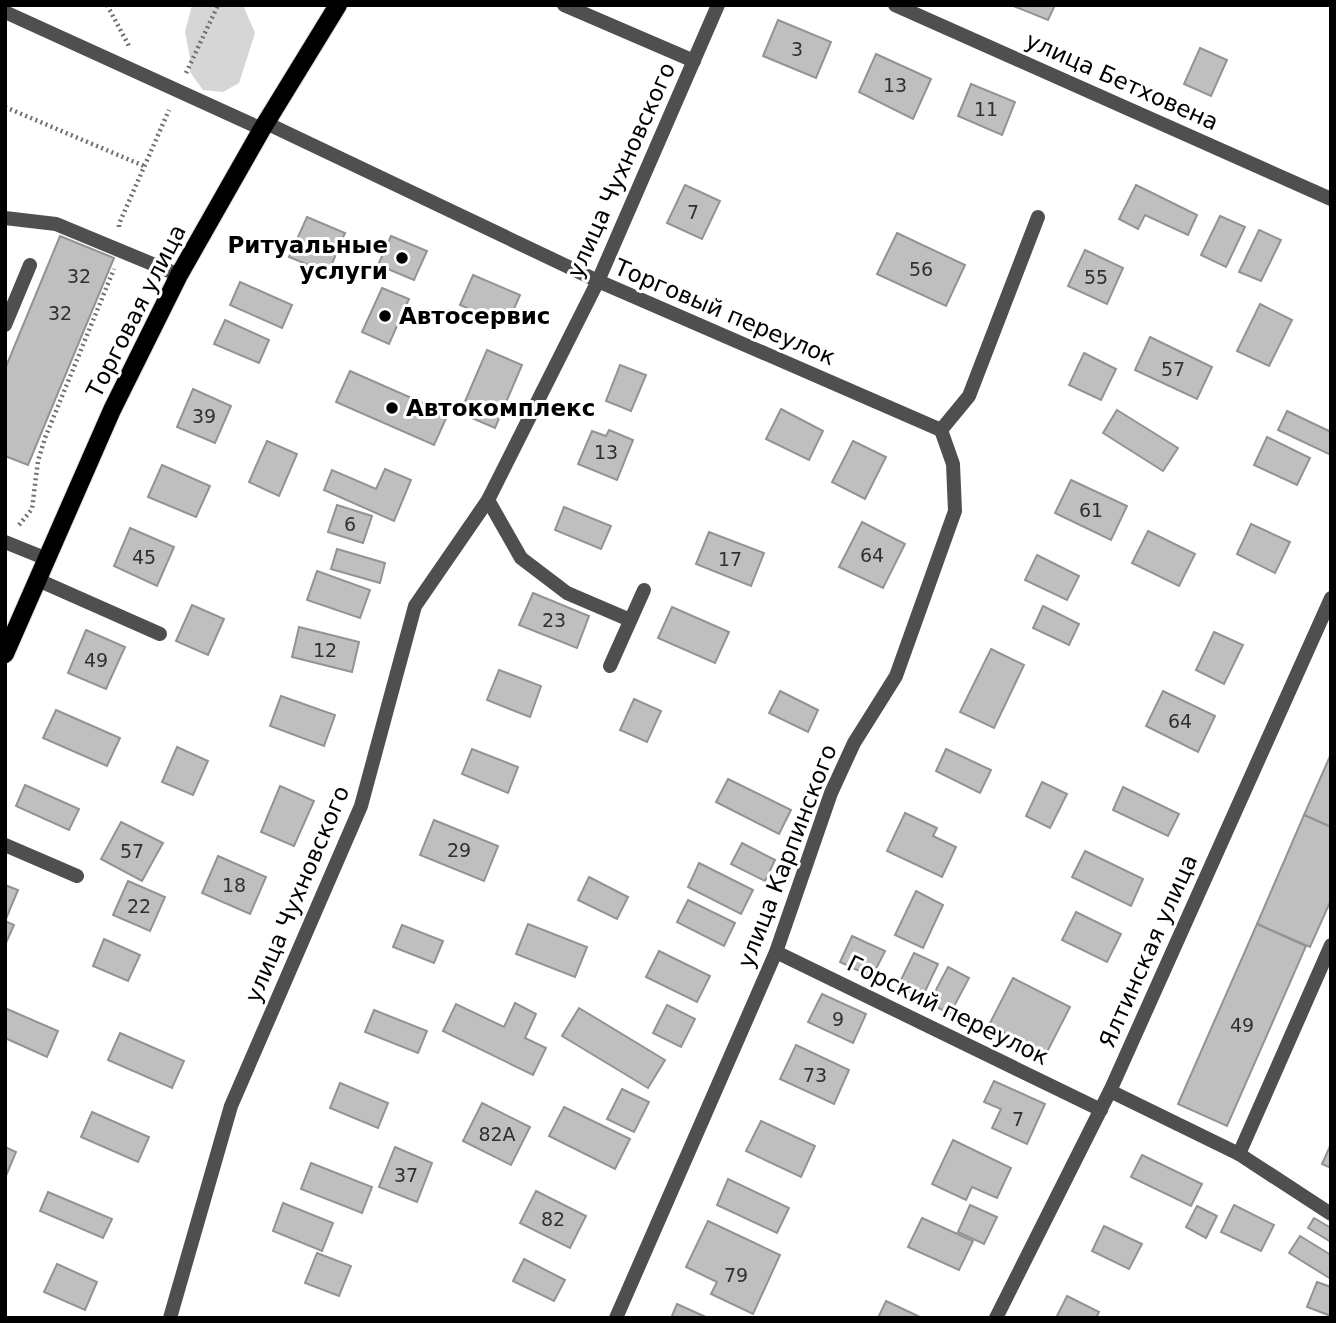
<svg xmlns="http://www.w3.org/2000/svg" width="1336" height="1323" viewBox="0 0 1336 1323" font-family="'DejaVu Sans',sans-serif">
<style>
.green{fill:#d6d6d6}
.building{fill:#bfbfbf;stroke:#939393;stroke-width:2}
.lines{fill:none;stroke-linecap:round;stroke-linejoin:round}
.primary-casing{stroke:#dbdbdb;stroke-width:20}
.path{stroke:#717171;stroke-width:4.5;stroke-dasharray:2 3.5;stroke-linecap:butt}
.lane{stroke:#4f4f4f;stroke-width:14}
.street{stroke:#4f4f4f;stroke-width:14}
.primary{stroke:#000;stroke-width:18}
.poi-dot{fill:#000;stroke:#fff;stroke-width:2.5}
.labels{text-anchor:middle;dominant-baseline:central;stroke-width:6;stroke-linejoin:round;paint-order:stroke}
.number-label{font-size:19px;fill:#303030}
.street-label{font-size:23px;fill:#000;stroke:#fff}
.poi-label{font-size:23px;font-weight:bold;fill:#000;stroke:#fff;text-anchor:start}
</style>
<rect width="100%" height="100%" fill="#fff"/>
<polygon class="green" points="192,5 243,5 255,33 239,83 223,92 203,90 190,72 190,58 185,32"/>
<g class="building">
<polygon points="1011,5 1055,5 1048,20"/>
<polygon points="778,20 831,42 816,78 763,56"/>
<polygon points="1200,48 1227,60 1211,96 1184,84"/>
<polygon points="876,54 931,79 913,119 859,92"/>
<polygon points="971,84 1015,102 1002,135 958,116"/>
<polygon points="685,185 720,201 702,239 667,223"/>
<polygon points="1136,185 1197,215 1188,235 1145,215 1138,229 1119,219"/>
<polygon points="1220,216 1245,227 1226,267 1201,255"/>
<polygon points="307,217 345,233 328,273 289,257"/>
<polygon points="1259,230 1281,240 1261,281 1239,272"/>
<polygon points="897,233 965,265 946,306 877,274"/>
<polygon points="60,236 114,258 28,465 5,456 5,369"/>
<polygon points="391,236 427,251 414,280 378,265"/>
<polygon points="1085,250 1123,268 1107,304 1068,286"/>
<polygon points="473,275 520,295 507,325 460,305"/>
<polygon points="240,282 292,305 282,328 230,305"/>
<polygon points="382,288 409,299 389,344 362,332"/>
<polygon points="1260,304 1292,320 1269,366 1237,351"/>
<polygon points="225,320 269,340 259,363 214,344"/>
<polygon points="1150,337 1212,367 1197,399 1135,370"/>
<polygon points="487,350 522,365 495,428 460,413"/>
<polygon points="1084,353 1116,369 1101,400 1069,385"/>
<polygon points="620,365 646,375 631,411 606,401"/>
<polygon points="350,371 448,414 434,445 336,402"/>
<polygon points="193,389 231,406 215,443 177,427"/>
<polygon points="781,409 823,431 809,460 766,439"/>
<polygon points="1117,410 1178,448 1163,471 1103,433"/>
<polygon points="1287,411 1331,432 1331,455 1278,430"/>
<polygon points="609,430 633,440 617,480 578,464 592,431 606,436"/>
<polygon points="1267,437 1310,458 1297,485 1254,465"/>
<polygon points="267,441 297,454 279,496 249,482"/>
<polygon points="853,441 886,457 865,499 832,482"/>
<polygon points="162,465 210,486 196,517 148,497"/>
<polygon points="385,469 411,480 394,521 324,490 332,470 376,489"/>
<polygon points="1071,480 1127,506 1111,540 1055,513"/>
<polygon points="337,505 372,516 363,543 328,532"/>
<polygon points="564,507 611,526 601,549 555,530"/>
<polygon points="862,522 905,544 883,588 839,567"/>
<polygon points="1251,524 1290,542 1275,573 1237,554"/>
<polygon points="130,528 174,547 157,586 114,566"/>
<polygon points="1148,531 1195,554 1179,586 1132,563"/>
<polygon points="709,532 764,553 751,586 696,564"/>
<polygon points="337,549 385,563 380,583 331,569"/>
<polygon points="1037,555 1079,576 1067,600 1025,580"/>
<polygon points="317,571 370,590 360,618 307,600"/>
<polygon points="533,593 589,616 577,648 519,625"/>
<polygon points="192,605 224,619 208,655 176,641"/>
<polygon points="1043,606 1079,624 1069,645 1033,628"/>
<polygon points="672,607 729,632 715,663 658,638"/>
<polygon points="299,627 359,642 352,672 292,657"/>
<polygon points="86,630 125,647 106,689 68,673"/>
<polygon points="1214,632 1243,645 1224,684 1196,670"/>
<polygon points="991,649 1024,665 994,728 960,712"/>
<polygon points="499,670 541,686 530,717 487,700"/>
<polygon points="780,691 818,710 808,732 769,713"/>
<polygon points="1163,691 1215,716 1198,752 1146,726"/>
<polygon points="281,696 335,715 324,746 270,726"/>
<polygon points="634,699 661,711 647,742 620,730"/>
<polygon points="56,710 120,738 107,766 43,738"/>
<polygon points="177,747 208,761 193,795 162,782"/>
<polygon points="472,749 518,767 508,793 462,774"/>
<polygon points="946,749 991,770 980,793 936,771"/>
<polygon points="1331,754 1331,827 1304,815"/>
<polygon points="728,779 791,810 779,834 716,802"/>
<polygon points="1042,782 1067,794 1050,828 1026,816"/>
<polygon points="25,785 79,809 69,830 16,806"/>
<polygon points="280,786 314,801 294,846 261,832"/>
<polygon points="1123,787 1179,814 1168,836 1113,810"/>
<polygon points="905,813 937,828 933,836 956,847 942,877 887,851"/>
<polygon points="1304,815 1331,827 1331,900 1310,947 1257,924"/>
<polygon points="434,820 498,846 484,881 420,855"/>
<polygon points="121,822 163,843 142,881 101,859"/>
<polygon points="742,843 775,860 765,881 731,864"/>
<polygon points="1085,851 1143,879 1131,906 1072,877"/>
<polygon points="218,856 266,877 250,914 202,893"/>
<polygon points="699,863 753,890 741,914 688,887"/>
<polygon points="589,877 628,897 617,919 578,900"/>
<polygon points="128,881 165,897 150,931 113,915"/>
<polygon points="5,885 18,890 5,921"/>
<polygon points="916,891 943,905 923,948 895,935"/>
<polygon points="688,900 735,923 724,946 677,922"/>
<polygon points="1076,912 1121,934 1107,962 1062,940"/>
<polygon points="5,921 14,925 5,945"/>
<polygon points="528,924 587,947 575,977 516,954"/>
<polygon points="1257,924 1306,946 1227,1126 1178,1104"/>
<polygon points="402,925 443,941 434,963 393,947"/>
<polygon points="852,936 885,951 872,977 840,962"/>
<polygon points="104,939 140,955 128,981 93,966"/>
<polygon points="659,951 710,976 697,1002 646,977"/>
<polygon points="914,953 938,964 920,1002 896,990"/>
<polygon points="948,967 969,978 950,1014 929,1003"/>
<polygon points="1013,978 1070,1007 1046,1054 989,1025"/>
<polygon points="822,994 866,1014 853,1043 808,1022"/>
<polygon points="515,1003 536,1014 525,1038 546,1048 533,1075 443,1031 456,1004 504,1027"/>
<polygon points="667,1005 695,1019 681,1047 653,1033"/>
<polygon points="579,1008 665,1060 648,1088 562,1036"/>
<polygon points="7,1009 58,1031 47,1057 5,1038 5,1012"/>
<polygon points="374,1010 427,1031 418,1053 365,1032"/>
<polygon points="120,1033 184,1061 172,1088 108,1060"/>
<polygon points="796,1045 849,1070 834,1104 780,1079"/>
<polygon points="994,1081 1045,1104 1027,1144 992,1128 1001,1109 984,1102"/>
<polygon points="340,1083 388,1103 378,1128 330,1108"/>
<polygon points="622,1089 649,1102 634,1132 607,1119"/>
<polygon points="482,1103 530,1127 511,1165 463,1141"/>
<polygon points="564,1107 630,1139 615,1169 549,1136"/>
<polygon points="92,1112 149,1137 138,1162 81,1137"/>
<polygon points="761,1121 815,1146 801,1177 746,1151"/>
<polygon points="953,1140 1011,1168 997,1198 972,1187 966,1200 932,1184"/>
<polygon points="1331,1144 1331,1168 1322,1164"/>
<polygon points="5,1147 16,1152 5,1178"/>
<polygon points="395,1147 432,1163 417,1202 379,1187"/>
<polygon points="1142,1155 1202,1184 1191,1206 1131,1177"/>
<polygon points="311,1163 372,1187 362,1213 301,1189"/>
<polygon points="728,1179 789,1208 777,1233 717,1205"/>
<polygon points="536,1191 586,1216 570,1248 520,1223"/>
<polygon points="48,1192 112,1219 103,1238 40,1211"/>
<polygon points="283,1203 333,1223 322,1251 273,1231"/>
<polygon points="970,1205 997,1217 984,1244 958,1232"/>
<polygon points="1234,1205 1274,1225 1261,1251 1221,1232"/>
<polygon points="1197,1206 1217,1216 1206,1238 1186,1227"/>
<polygon points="922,1218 973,1241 959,1270 908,1247"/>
<polygon points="1314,1218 1331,1228 1331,1242 1308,1228"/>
<polygon points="708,1221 780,1255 753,1314 711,1294 717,1282 686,1267"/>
<polygon points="1104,1226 1142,1244 1129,1269 1092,1251"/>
<polygon points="1300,1236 1331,1255 1331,1279 1289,1253"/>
<polygon points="317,1253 351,1266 339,1296 305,1283"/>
<polygon points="524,1259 565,1280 554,1301 513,1281"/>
<polygon points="57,1264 97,1282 85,1310 44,1292"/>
<polygon points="1317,1282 1331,1287 1331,1316 1307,1307"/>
<polygon points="1067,1296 1099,1312 1096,1318 1056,1318"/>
<polygon points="886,1301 922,1318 878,1318"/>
<polygon points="677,1304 708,1318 671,1318"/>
</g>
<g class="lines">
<defs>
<polyline id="primary" points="5,654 112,410 179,275 262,129 338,5"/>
</defs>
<use href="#primary" class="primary-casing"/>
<g class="path">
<polyline points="107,5 129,46"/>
<polyline points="186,73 218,5"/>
<polyline points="5,107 144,166"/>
<polyline points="119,227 119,224 169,110"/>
<polyline points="19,525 32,509 38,461 45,438 114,269"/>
</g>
<g class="lane">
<polyline points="564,5 694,61"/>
<polyline points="5,12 262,129"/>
<polyline points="5,218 56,224 179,275"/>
<polyline points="5,325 30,265"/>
<polyline points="488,500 521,558 567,593 630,620"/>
<polyline points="5,542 47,559"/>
<polyline points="38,580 160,634"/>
<polyline points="610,666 644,590"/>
<polyline points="5,845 77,876"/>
<polyline points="1239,1154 1331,945"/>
</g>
<g class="street">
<polyline points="895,5 1331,199"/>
<polyline points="266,123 598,281 941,430"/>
<polyline points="776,952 1101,1110"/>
<polyline points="1110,1091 1239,1154 1331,1214"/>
<polyline points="170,1318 231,1106 361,806 415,606 488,500 598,281 718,5"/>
<polyline points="616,1318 776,952 831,793 854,743 896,676 955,511 953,464 941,430 969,396 1038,217"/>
<polyline points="996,1318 1110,1091 1331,598"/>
</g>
<use href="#primary" class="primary"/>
</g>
<g class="poi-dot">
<circle cx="402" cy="258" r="7"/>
<circle cx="385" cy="316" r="7"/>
<circle cx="392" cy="408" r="7"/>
</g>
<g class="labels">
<g class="number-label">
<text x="797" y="49">3</text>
<text x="895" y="85">13</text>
<text x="986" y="109">11</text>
<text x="693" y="212">7</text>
<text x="921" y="269">56</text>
<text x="79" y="276">32</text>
<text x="1096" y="277">55</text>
<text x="60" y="313">32</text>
<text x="1173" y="369">57</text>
<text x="204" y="416">39</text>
<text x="606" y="452">13</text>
<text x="1091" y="510">61</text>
<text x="350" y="524">6</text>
<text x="872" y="555">64</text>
<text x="144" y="557">45</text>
<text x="730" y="559">17</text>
<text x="554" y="620">23</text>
<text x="325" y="650">12</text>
<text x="96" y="660">49</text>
<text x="1180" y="721">64</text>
<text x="459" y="850">29</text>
<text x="132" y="851">57</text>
<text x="234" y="885">18</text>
<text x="139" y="906">22</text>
<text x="838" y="1019">9</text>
<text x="1242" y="1025">49</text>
<text x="815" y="1075">73</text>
<text x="1018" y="1119">7</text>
<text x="497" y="1134">82А</text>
<text x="406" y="1175">37</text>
<text x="553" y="1219">82</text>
<text x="736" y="1275">79</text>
</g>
<g class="street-label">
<text transform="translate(1122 81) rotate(24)">улица Бетховена</text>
<text transform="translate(621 170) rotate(-66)">улица Чухновского</text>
<text transform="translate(136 311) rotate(-63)">Торговая улица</text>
<text transform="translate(725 312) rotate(23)">Торговый переулок</text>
<text transform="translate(787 856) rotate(-69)">улица Карпинского</text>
<text transform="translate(297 894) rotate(-67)">улица Чухновского</text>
<text transform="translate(1148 951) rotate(-66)">Ялтинская улица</text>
<text transform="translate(948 1010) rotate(26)">Горский переулок</text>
</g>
<g class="poi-label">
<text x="388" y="245" text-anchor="end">Ритуальные<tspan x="388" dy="26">услуги</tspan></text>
<text x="399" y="316">Автосервис</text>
<text x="406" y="408">Автокомплекс</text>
</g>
</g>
<rect width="1336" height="1323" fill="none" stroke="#000000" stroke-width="14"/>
</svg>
